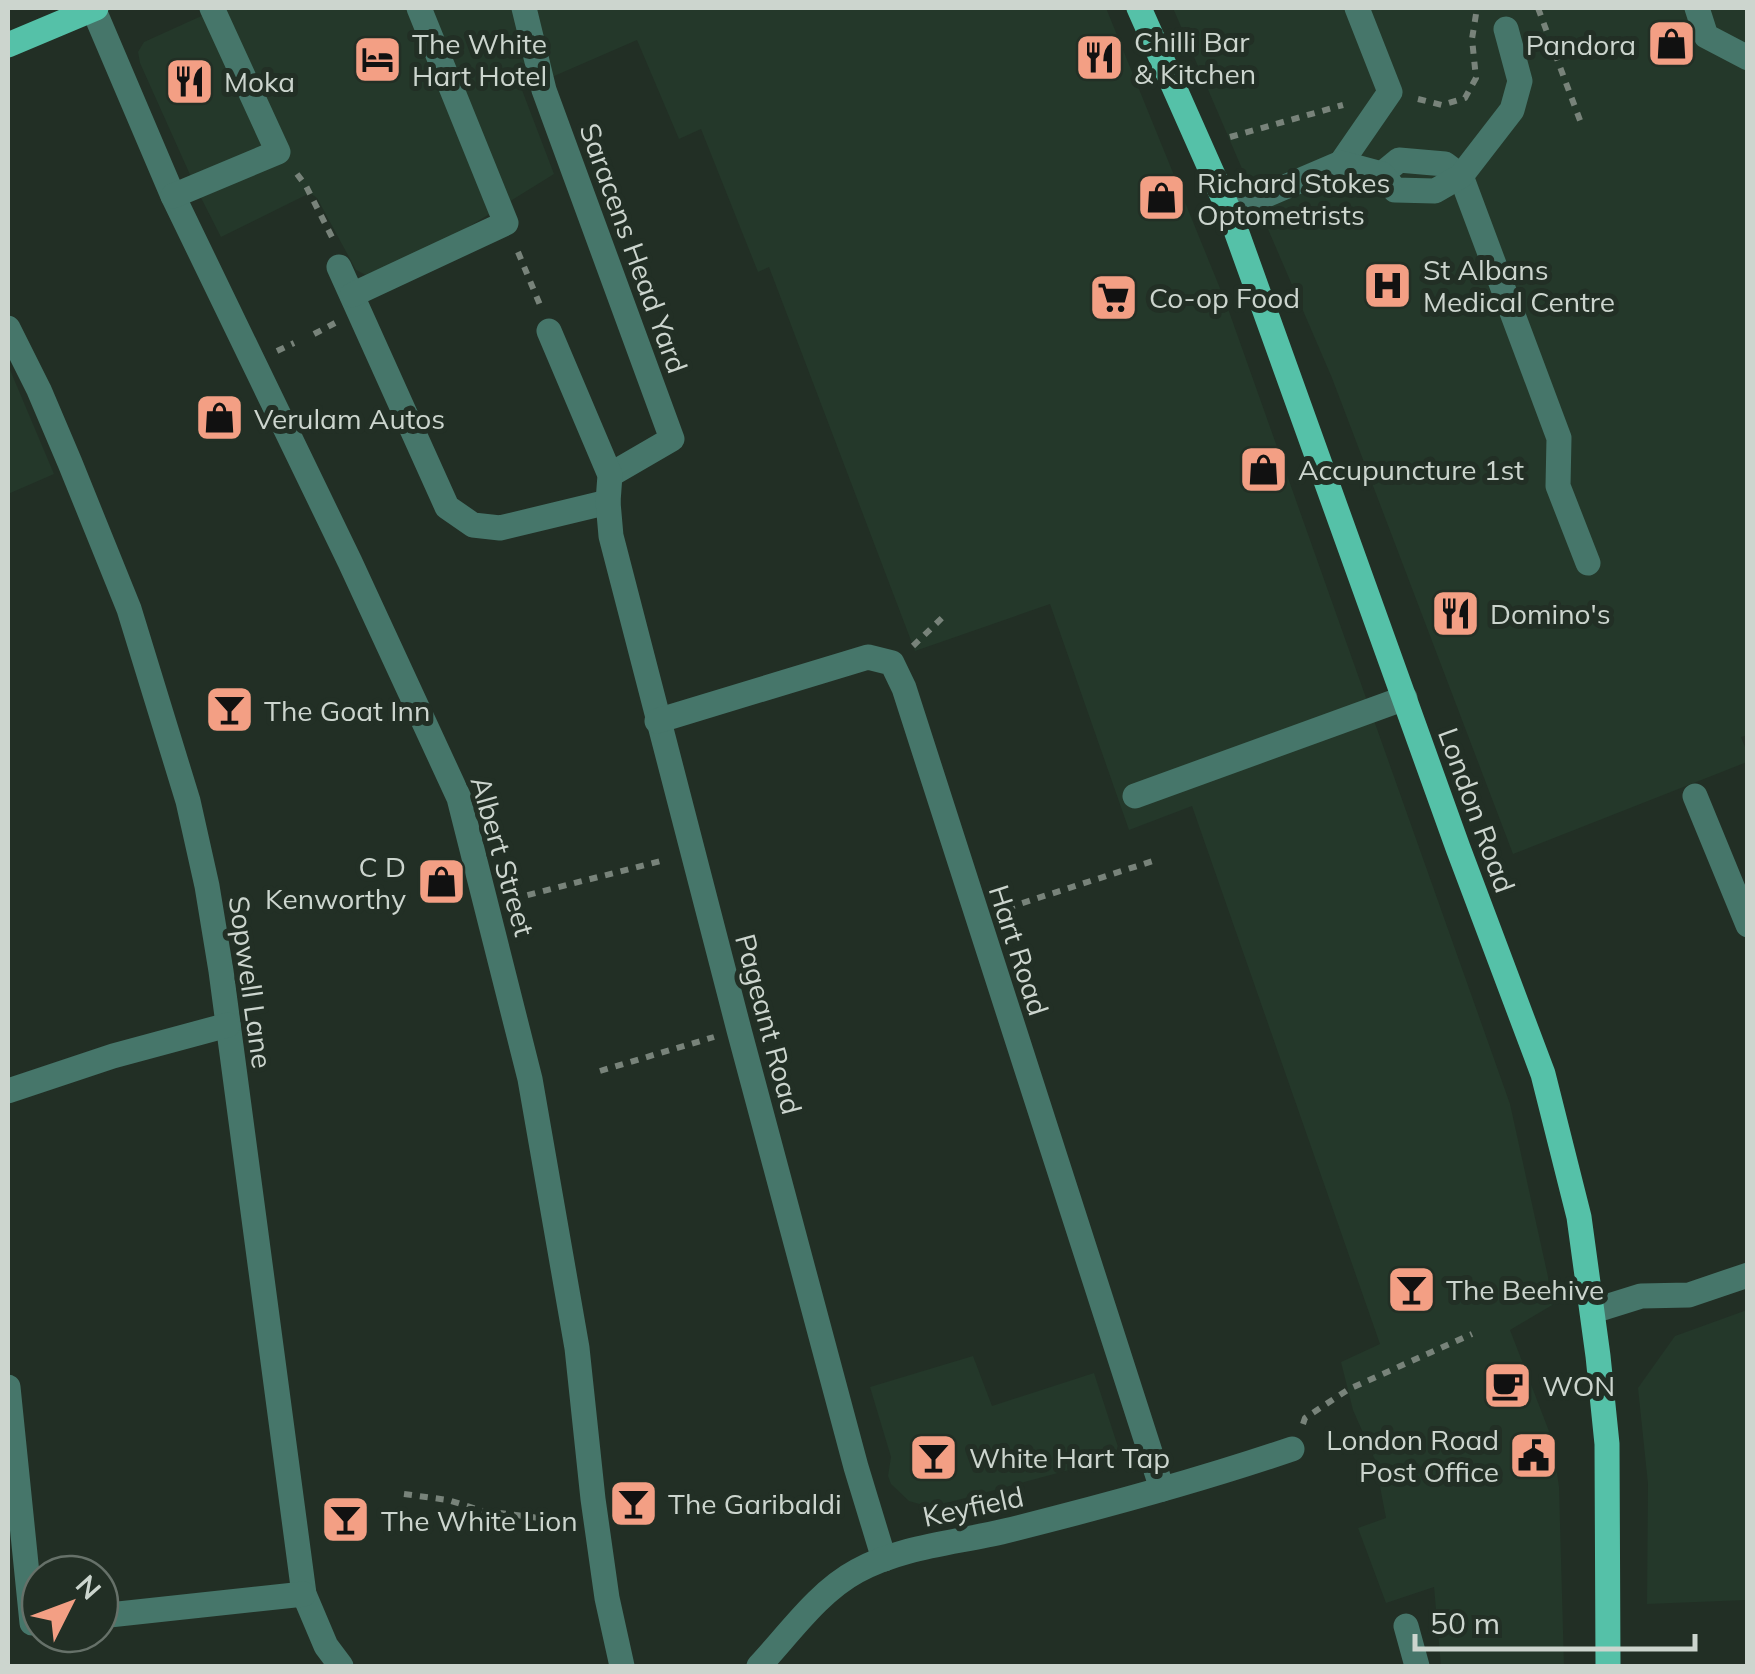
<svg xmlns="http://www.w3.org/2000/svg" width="1755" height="1674" viewBox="0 0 1755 1674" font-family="Mulish,sans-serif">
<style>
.built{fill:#24382a}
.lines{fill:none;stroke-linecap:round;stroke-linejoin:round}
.path{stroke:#78837a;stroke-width:6;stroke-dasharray:8 8;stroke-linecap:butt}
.minor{stroke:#46766a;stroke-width:25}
.major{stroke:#55c1a8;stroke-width:25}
.labels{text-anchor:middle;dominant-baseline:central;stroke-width:10;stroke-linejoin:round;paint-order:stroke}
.poi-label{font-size:28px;fill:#ccd5ce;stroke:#222f25;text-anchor:start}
.street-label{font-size:28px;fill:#ccd5ce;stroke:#222f25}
</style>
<rect width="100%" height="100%" fill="#222f25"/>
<g class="built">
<polygon points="219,8 1106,8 1226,303 1510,1104 1554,1304 1510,1330 1552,1439 1559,1487 1564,1666 1441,1666 1434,1587 1386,1603 1358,1528 1386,1518 1375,1460 1353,1410 1341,1362 1380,1344 1192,806 1129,830 1050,604 915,651 769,267 758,272 701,129 679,139 637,40 522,90 554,174 449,239 366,275 356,270 317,198 310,193 221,237 196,188 140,63 138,52 144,42"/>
<polygon points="1173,8 1747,8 1748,735 1741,737 1747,752 1747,762 1513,854 1332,378"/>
<polygon points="8,365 54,474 8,494"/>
<polygon points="1747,1310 1747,1600 1647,1604 1648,1484 1638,1388 1675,1336"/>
<polygon points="973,1356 992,1406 1094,1373 1121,1456 939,1505 923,1505 909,1501 891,1484 888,1476 891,1457 870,1387"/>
</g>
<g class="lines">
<g class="path">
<polyline points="1538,8 1581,123"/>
<polyline points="1418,99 1442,105 1465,98 1476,78 1472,39 1477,8"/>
<polyline points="1230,137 1343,105"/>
<polyline points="297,174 306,186 334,241"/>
<polyline points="518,252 540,305"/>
<polyline points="314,334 335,323"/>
<polyline points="277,351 294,343"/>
<polyline points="913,646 944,616"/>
<polyline points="512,899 665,860"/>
<polyline points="1007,908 1159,859"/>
<polyline points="600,1071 714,1037"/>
<polyline points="1303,1424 1305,1418 1349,1389 1472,1334"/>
<polyline points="404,1494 448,1500 483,1511 540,1518 565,1516"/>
</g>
<g class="minor">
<polyline points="93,8 173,196 350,562 459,798 530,1079 577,1348 593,1499 607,1598 622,1666"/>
<polyline points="524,8 544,90 672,439 610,475"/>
<polyline points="1697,8 1706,36 1748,58"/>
<polyline points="1341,163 1390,92 1357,8"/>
<polyline points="1382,174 1399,160 1445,164 1461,176 1559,438 1558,486 1588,563"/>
<polyline points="173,196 278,152 212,8"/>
<polyline points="1229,211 1341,163 1382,174 1395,190 1435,191 1461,176 1512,110 1520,81 1506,29"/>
<polyline points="339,267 447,507 473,525 500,528 608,502"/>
<polyline points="352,295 506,223 419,8"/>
<polyline points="8,328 39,390 70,463 129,609 188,801 207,886 221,971 304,1594 326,1646 341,1666"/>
<polyline points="549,331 610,475 608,502 611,536 739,1030 856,1467 884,1559"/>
<polyline points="657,721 868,657 892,663 904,688 1162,1489"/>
<polyline points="1135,796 1405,698"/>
<polyline points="1695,796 1748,925"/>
<polyline points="8,1091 113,1056 228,1025"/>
<polyline points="1593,1311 1641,1296 1689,1295 1748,1275"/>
<polyline points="8,1387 32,1623"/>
<polyline points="100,1616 304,1594"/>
<polyline points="1406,1626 1417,1666"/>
<path d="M759,1666C789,1634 818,1592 857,1571C903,1546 956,1543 1005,1531C1102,1507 1198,1481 1292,1449"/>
</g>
<g class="major">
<polyline points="1139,8 1229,211 1458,848 1543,1074 1579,1217 1598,1356 1607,1444 1608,1666"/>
<polyline points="8,45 96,8"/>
</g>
</g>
<defs>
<symbol id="shop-square" viewBox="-11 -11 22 22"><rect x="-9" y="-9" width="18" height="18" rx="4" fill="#f39f84" stroke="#222f25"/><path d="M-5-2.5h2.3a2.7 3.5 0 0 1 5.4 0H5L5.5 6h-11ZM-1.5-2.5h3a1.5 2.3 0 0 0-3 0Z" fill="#111"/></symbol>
<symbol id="restaurant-square" viewBox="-11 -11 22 22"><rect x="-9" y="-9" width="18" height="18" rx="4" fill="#f39f84" stroke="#222f25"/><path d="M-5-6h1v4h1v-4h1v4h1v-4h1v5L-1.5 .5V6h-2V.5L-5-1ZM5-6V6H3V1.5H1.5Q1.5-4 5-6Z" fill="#111"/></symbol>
<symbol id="hotel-square" viewBox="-11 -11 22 22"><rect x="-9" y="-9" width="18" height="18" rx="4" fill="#f39f84" stroke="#222f25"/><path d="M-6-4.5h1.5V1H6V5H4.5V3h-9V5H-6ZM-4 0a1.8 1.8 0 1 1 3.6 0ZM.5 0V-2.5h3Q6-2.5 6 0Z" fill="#111"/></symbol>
<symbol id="hospital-square" viewBox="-11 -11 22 22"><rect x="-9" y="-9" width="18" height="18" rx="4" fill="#f39f84" stroke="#222f25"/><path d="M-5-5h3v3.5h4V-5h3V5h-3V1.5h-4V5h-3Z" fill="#111"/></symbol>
<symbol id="supermarket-square" viewBox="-11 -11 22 22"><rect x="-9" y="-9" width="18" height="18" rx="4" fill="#f39f84" stroke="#222f25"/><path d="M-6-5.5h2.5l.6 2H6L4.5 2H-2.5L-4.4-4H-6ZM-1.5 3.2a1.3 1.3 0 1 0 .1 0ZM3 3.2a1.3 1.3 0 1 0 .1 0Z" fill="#111"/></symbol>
<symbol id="bar-square" viewBox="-11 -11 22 22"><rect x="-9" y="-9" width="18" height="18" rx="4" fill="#f39f84" stroke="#222f25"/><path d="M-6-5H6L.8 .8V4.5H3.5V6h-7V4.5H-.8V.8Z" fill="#111"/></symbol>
<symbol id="cafe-square" viewBox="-11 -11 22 22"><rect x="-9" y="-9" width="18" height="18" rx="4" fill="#f39f84" stroke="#222f25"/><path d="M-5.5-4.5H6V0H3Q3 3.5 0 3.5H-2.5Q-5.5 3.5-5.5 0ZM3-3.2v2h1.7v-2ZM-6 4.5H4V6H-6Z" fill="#111"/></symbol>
<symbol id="civic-square" viewBox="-11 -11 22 22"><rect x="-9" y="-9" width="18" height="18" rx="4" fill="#f39f84" stroke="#222f25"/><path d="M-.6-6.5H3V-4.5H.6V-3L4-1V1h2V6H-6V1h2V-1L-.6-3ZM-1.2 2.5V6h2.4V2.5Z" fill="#111"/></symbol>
</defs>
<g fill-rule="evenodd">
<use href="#shop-square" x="1644" y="16" width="55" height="55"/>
<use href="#restaurant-square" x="1072" y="30" width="55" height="55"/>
<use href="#hotel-square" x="350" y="32" width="55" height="55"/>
<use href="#restaurant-square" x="162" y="54" width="55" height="55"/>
<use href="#shop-square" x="1134" y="170" width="55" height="55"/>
<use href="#hospital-square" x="1360" y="258" width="55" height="55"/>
<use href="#supermarket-square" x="1086" y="270" width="55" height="55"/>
<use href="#shop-square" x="192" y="390" width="55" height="55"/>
<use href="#shop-square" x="1236" y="442" width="55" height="55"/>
<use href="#restaurant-square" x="1428" y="586" width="55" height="55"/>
<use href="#bar-square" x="202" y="682" width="55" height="55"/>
<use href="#shop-square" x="414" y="854" width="55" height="55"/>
<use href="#bar-square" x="1384" y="1262" width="55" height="55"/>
<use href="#cafe-square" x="1480" y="1358" width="55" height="55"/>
<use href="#civic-square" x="1506" y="1428" width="55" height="55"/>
<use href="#bar-square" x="906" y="1430" width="55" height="55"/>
<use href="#bar-square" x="606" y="1476" width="55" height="55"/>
<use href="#bar-square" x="318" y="1492" width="55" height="55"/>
</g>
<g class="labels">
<g class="poi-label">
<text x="1134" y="41">Chilli Bar<tspan x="1134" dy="32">&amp; Kitchen</tspan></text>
<text x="412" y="43">The White<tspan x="412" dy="32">Hart Hotel</tspan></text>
<text x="1636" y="44" text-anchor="end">Pandora</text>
<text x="224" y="81">Moka</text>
<text x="1197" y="182">Richard Stokes<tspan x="1197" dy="32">Optometrists</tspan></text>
<text x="1423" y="269">St Albans<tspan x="1423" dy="32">Medical Centre</tspan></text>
<text x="1149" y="297">Co-op Food</text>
<text x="254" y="418">Verulam Autos</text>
<text x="1298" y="469">Accupuncture 1st</text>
<text x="1490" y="613">Domino's</text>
<text x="264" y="710">The Goat Inn</text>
<text x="406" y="866" text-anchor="end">C D<tspan x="406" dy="32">Kenworthy</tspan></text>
<text x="1446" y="1289">The Beehive</text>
<text x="1542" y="1385">WON</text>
<text x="1499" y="1439" text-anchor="end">London Road<tspan x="1499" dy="32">Post Office</tspan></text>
<text x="969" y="1457">White Hart Tap</text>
<text x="668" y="1503">The Garibaldi</text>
<text x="381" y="1520">The White Lion</text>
</g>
<g class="street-label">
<text transform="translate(634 248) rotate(70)">Saracens Head Yard</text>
<text transform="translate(1477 810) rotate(70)">London Road</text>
<text transform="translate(503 856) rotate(74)">Albert Street</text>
<text transform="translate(1019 950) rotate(72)">Hart Road</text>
<text transform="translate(251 982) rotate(82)">Sopwell Lane</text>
<text transform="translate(769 1024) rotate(75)">Pageant Road</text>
<text transform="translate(973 1506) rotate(-12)">Keyfield</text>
</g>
</g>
<rect width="1755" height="1674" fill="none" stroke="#ccd5ce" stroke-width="20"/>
<g transform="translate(70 1604) rotate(48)"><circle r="48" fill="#222f25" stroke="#667169" stroke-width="2.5"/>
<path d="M0-8L18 38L0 25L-18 38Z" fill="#f39f84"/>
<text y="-15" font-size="28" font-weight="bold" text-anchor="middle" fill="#ccd5ce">N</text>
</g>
<path d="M1415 1634v15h280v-15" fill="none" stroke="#ccd5ce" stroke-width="5"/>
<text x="1430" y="1634" font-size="30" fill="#ccd5ce" stroke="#222f25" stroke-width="8" paint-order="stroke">50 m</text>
</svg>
